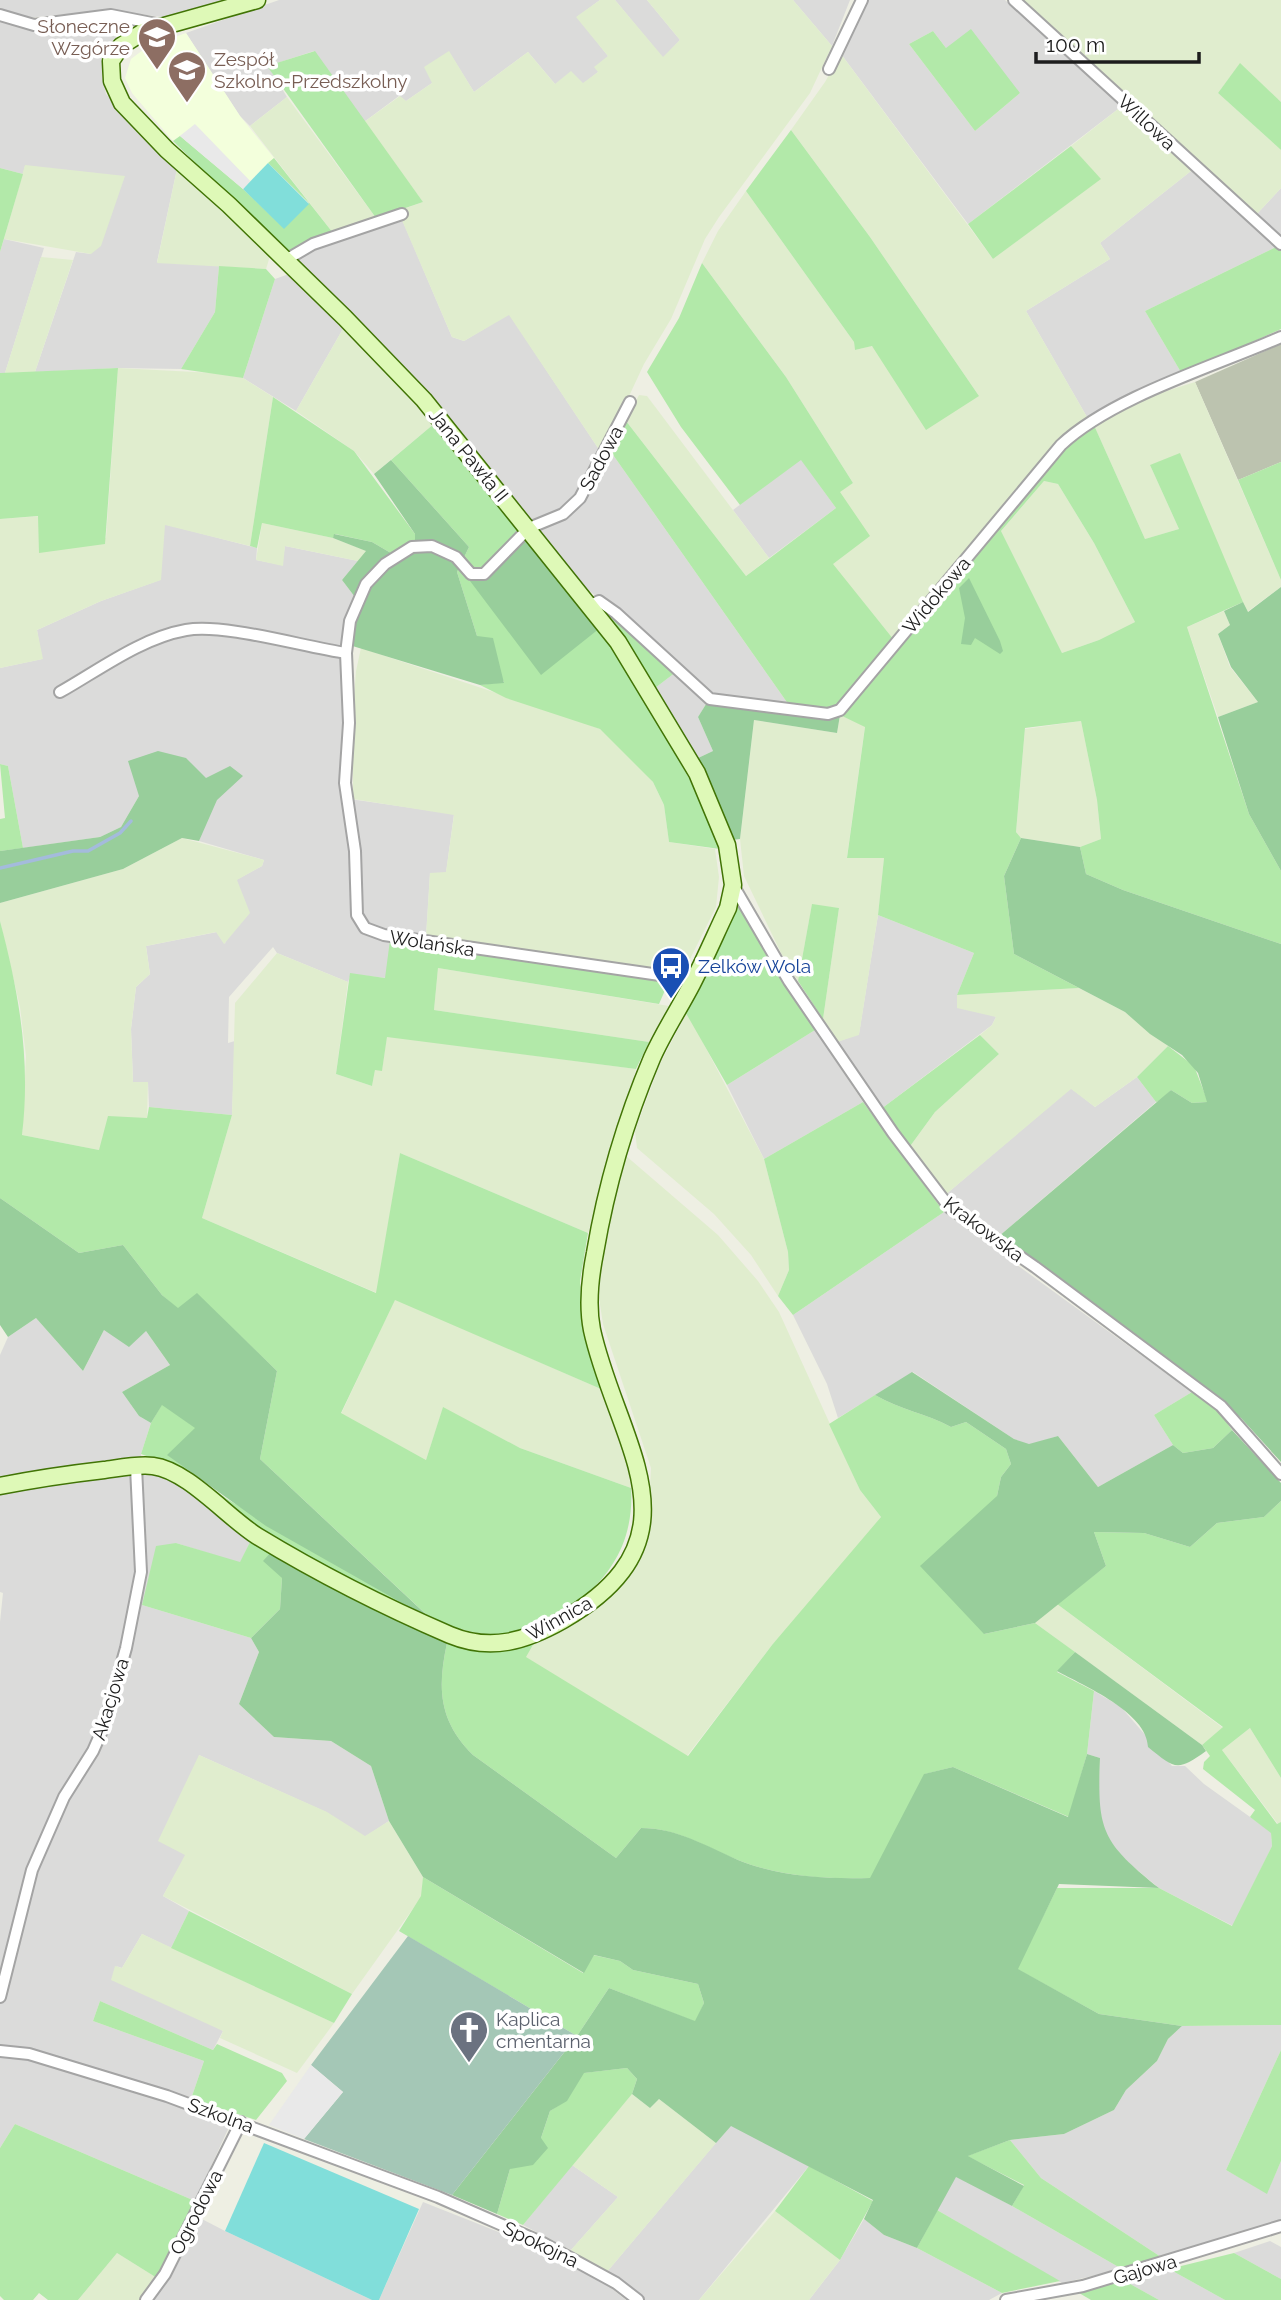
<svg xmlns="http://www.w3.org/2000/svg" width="1281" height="2300" viewBox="0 0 1281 2300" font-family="Raleway,sans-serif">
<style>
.residential{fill:#dbdbda;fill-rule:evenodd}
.education{fill:#f3ffdc}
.construction{fill:#bcc3af}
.farmland{fill:#e0edce}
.grass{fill:#b2e9a9;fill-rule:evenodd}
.forest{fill:#98ce9b}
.cemetery{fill:#a4c7b6}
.pitch{fill:#81deda}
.parking{fill:#e9e9e9}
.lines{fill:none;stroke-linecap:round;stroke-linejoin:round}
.stream{stroke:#a4bbdc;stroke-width:3.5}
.street-casing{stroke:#a4a4a4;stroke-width:14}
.secondary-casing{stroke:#417405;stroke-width:19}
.street{stroke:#fff;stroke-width:10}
.secondary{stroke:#def9b7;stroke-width:16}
.labels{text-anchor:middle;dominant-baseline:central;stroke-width:7;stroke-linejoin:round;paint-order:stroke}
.education-label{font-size:19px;fill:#785e54;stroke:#fff;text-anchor:end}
.street-label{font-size:19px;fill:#1d1d1d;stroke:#fff}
.transit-label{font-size:19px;fill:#164399;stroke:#fff;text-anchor:start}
.worship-label{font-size:19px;fill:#5b616d;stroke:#fff;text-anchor:start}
</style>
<rect width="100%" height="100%" fill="#eeefe3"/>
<g class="residential">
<polygon points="0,0 237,0 169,18 109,10 26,18 0,9"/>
<polygon points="279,0 600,0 577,17 608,56 598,72 583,84 555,84 528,52 474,92 449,52 432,83 406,101 399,96 364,122 314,51 268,66 287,97 250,126 240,116 186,33"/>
<polygon points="615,0 647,0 680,40 663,58"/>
<polygon points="793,0 850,0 832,46"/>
<path d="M865,0H1005L1122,106L968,224L841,54ZM933,31L946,48L1020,93L975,131L909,44Z"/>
<polygon points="104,19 116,27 116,40 104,60 102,77 106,94 177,169 157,262 219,266 215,312 181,369 118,368 35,372 76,252 91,254 25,166 23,174 0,168 0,20 37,31"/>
<polygon points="1191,171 1276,247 1145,311 1182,374 1087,417 1026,311 1110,259 1100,243"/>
<polygon points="1281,188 1281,237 1256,215"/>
<polygon points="401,217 452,337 464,341 509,314 602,454 611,452 791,708 713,695 647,635 579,583 294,260 314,246"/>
<polygon points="4,239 44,248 5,373 0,373 0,252"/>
<polygon points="289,274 344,327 296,411 243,378 275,279"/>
<polygon points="801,459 836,508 769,558 733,510"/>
<polygon points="164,524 257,548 256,560 282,565 285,546 358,561 342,580 358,601 341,661 345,673 339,780 343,798 454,814 446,873 430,873 426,937 392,930 386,978 351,974 348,982 277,953 273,947 229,997 228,1043 235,1041 232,1115 149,1107 148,1082 133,1082 131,1029 136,987 150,974 146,946 217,932 225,944 236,880 262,866 264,860 199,841 201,835 139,796 121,827 100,837 23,848 8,766 0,764 0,668 42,659 37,630 101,601 160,580"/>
<polygon points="676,672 708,701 698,717 713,751 696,759 655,688"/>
<polygon points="878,915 974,953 957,995 996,1017 992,1025 881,1109 837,1042 859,1034"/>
<polygon points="815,1030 863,1102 764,1159 727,1085"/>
<polygon points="1137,1077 1156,1102 998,1237 944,1196 1071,1088 1095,1107"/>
<polygon points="944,1212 1192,1392 1154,1415 1173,1445 1098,1487 1058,1436 1029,1445 1014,1439 913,1372 838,1418 827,1384 793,1315"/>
<polygon points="36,1318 83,1371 104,1330 146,1331 170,1365 122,1392 139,1416 151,1423 141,1454 143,1474 163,1473 251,1540 240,1563 176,1543 142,1605 251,1638 259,1652 239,1704 274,1737 331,1741 371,1766 389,1821 365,1837 326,1812 199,1755 186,1855 163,1896 189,1911 171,1948 142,1934 122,1968 116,1966 223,2031 213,2050 100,2001 93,2021 204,2061 191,2099 235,2114 195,2201 15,2124 0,2148 0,1622 3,1593 0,1592 0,1355 8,1337"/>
<polygon points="1094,1691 1121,1707 1172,1766 1185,1766 1204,1784 1271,1832 1272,1846 1233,1926 1159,1888 1124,1859 1105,1834 1098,1806 1100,1758 1087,1754"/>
<polygon points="1281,2025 1281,2050 1226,2170 1267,2193 1281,2161 1281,2219 1225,2241 1161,2257 1041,2178 1010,2140 1064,2134 1114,2110 1126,2090 1157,2061 1168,2039 1182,2026"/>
<polygon points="731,2125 809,2166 699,2300 645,2300 606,2273"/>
<polygon points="572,2165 618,2197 571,2250 523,2225"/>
<polygon points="956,2176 1012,2206 1122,2269 1062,2283 937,2210"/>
<polygon points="423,2202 524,2242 606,2284 626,2300 379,2300"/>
<polygon points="198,2217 225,2231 372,2300 153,2300 174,2270"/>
<polygon points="864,2219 884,2235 917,2248 1002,2293 989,2300 809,2300 840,2260"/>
<polygon points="1270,2241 1281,2247 1281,2279 1234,2253"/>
<polygon points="1169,2269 1225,2300 1159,2300 1123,2280"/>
</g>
<polygon class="education" points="186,33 240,116 274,158 250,181 195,125 173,141 132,93 125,78 131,59 147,47"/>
<polygon class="construction" points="1281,344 1281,462 1238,480 1195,382"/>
<g class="farmland">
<polygon points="600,0 615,0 663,57 680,40 647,0 793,0 832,46 810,93 719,217 705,239 671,319 644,364 602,454 509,315 464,341 452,337 398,211 423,202 364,122 400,96 406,101 432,83 424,67 449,51 474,92 528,52 555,84 571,71 583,83 598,72 594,67 608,56 576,17"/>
<polygon points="1023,0 1281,0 1281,102 1240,64 1218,93 1281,150 1281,188 1256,215"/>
<polygon points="841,54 993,259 1100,179 1071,146 1122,106 1191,171 1100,243 1110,259 1026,311 1087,417 1044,459 894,640 832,564 840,491 853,483 786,377 702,263 718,231 746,191 854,342 855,350 871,346 979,396 870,237 791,130 825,82"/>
<polygon points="287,97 376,218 333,233 250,126"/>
<polygon points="25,165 125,176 101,246 91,254 4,239"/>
<polygon points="177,169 270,256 266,269 157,263"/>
<polygon points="41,257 73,260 35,372 5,373"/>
<polygon points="344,327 435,423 374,474 354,451 296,411"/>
<polygon points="118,368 214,373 243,378 273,397 250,546 165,525 161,580 101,601 37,630 43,659 0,668 0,519 42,516 106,538"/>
<polygon points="1195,382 1281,580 1281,587 1247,612 1150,465 1179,529 1145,539 1093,423 1157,394"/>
<polygon points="639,395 647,396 769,558 746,576 626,421"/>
<polygon points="1044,481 1058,484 1094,543 1135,622 1099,640 1062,653 1001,531"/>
<polygon points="262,523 333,538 367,551 358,561 285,546 283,566 256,560"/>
<polygon points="1224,611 1230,625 1218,634 1230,667 1258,702 1218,717 1187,627"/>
<polygon points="361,648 563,715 600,729 621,747 653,782 664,805 669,842 715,849 719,877 716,907 682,975 426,937 430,873 446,872 454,815 353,799 353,712 356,671"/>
<polygon points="840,715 865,726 847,857 884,858 878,915 859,1035 837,1042 823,1019 839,908 812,905 798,981 781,953 744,876 740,839 754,720 837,733"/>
<polygon points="1081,721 1097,800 1101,839 1080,847 1021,838 1016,832 1025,729"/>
<polygon points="182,838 264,860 262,866 237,880 250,913 224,944 216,932 146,946 150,974 136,987 131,1029 133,1082 148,1082 147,1118 99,1150 22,1135 26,1056 20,1007 0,921 0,903 123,869"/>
<polygon points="277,953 348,982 336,1074 372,1086 375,1070 382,1070 387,1036 636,1069 588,1233 400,1153 377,1293 202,1218 232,1115 235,1003"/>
<polygon points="438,968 669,1006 649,1042 434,1010"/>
<polygon points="1079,988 1125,1012 1168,1046 1137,1077 1095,1107 1071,1089 944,1196 908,1149 935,1112 999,1054 980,1035 992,1025 996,1017 957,1008 957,995"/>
<polygon points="687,1012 764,1159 788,1252 789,1270 778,1296 751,1255 714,1214 637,1148 635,1131 659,1066"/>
<polygon points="625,1155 718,1235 758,1281 779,1312 860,1490 881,1517 835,1578 772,1645 687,1756 525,1657 534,1643 574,1621 648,1528 651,1468 603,1324 599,1298 602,1254"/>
<polygon points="395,1299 601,1389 627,1463 631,1488 520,1448 443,1408 426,1460 341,1414"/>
<polygon points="1057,1604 1223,1728 1202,1745 1035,1623"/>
<polygon points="1250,1728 1281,1778 1281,1822 1278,1824 1222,1750"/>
<polygon points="199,1755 327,1812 365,1836 389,1821 423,1877 422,1896 352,1994 163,1896 185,1855 158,1841"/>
<polygon points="142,1934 334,2023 297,2073 220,2038 223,2031 111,1980 115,1966 122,1968"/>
<polygon points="632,2094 650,2108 659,2099 716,2143 606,2273 571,2250 618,2197 572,2165"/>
<polygon points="775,2211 840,2260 809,2300 699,2300"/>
<polygon points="117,2253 157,2278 140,2300 78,2300"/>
</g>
<g class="grass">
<polygon points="971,29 1020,93 975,131 909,44 933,31 946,48"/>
<polygon points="315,51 423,202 376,218 267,66"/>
<polygon points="1240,63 1281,102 1281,150 1218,93"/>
<polygon points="791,130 870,237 979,396 926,430 872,346 855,350 854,342 746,191"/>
<polygon points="180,136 243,189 284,228 309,203 268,163 274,158 333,233 287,253 173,141"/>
<polygon points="1071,146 1101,179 993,259 968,224"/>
<polygon points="0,168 23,174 0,252"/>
<polygon points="1276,247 1281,251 1281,329 1182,374 1145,311"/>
<polygon points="702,263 786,377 853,483 840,492 870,536 833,564 894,640 846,702 830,712 791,708 611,452 626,421 746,576 836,508 801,460 740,505 681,427 647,372 679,318"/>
<polygon points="219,266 266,269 275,279 243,378 181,369 215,312"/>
<polygon points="118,368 105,544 39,553 38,516 0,519 0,373"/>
<polygon points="273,397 354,451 415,534 415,541 396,556 372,542 335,534 333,538 262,523 257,548 250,546"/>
<polygon points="435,423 621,655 703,804 720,849 669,842 664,805 653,782 600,729 506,698 480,685 504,682 477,636 457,572 469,547 391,460"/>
<path d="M1093,423L1145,539L1179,529L1150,465L1180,453L1243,602L1187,627L1249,814L1281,871V944L1123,890L1086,874L1080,847L1101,839L1097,800L1081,721L1025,728L1016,832L1021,838L1004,876L1014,954L1079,988L957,995L974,953L878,915L884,858H847L865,727L840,715L1074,438ZM1044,481L1058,484L1094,543L1135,622L1099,640L1062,653L1001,531Z"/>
<polygon points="1281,462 1281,580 1238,480"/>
<polygon points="599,604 676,672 655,688 638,658"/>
<polygon points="0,764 8,766 23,848 0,851 0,819 5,818"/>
<path d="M735,901L740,903L780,978L815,1030L727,1085L683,1008C705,973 722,940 735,901Z"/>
<polygon points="812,904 839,908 823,1019 798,981"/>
<path d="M0,921C19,993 31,1060 22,1135L99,1150L108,1116L147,1118L149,1107L232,1115L202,1218L376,1293L400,1153L588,1233L580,1281L583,1332L601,1389L395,1300L341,1413L426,1460L443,1407L520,1448L631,1488C633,1514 627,1543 612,1565C588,1603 529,1638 484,1634C467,1632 448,1625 432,1620L273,1540L163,1462L141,1454L151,1423L162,1404L196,1428L168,1455L227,1499L429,1617L260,1459L277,1371L197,1294L178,1309L162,1295L123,1245L79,1253L0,1198Z"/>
<polygon points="390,940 663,980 674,987 671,991 666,988 659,1004 438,968 434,1010 649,1042 636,1069 387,1037 382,1071 375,1070 372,1086 336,1074 350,973 385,978"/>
<polygon points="980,1035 999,1054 935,1112 908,1149 881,1109"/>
<polygon points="1168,1046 1194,1066 1208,1102 1192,1103 1171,1090 1160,1101 1156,1102 1137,1077"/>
<polygon points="863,1102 944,1212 793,1315 778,1296 789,1270 788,1252 764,1159"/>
<polygon points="1192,1392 1216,1407 1232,1430 1213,1448 1183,1453 1173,1445 1154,1415"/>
<path d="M875,1395C900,1410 926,1413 951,1427L966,1422L1006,1449L1011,1464L1001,1477L997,1496L984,1634L1035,1623L1075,1652L1057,1672L1094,1691L1087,1754L1069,1817L953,1767L925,1774L871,1878C825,1879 781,1877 738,1860C706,1847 677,1828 641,1828L616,1858L473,1755C439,1721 437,1689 447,1643L487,1652L534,1643L526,1657L688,1756L772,1645L881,1517L860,1490L829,1424Z"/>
<polygon points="1281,1501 1281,1778 1250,1728 1222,1750 1277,1824 1281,1822 1281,2025 1182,2026 1099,2014 1017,1969 1057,1888 1159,1888 1232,1926 1272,1846 1271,1833 1250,1817 1255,1810 1203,1769 1204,1762 1210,1756 1202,1745 1223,1727 1057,1604 1106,1566 1094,1532 1144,1533 1190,1547 1217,1523 1264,1517"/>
<polygon points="251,1540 273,1550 282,1578 280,1609 251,1638 142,1605 156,1546 176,1543 240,1562"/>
<polygon points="423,1877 583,1973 593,1955 620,1961 633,1970 698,1984 704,2003 696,2022 609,1988 577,2036 399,1931 421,1896"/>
<polygon points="189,1911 352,1994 334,2023 171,1948"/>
<polygon points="100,2001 213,2050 217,2044 282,2073 287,2081 256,2120 191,2099 204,2061 93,2021"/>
<polygon points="1281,2050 1281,2161 1267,2194 1226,2170"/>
<polygon points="627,2068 637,2079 632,2094 523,2225 497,2214 510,2169 541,2138 550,2111 567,2100 583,2073"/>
<polygon points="15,2124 195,2201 157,2278 117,2253 78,2300 48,2300 39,2293 33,2300 4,2300 0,2296 0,2148"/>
<polygon points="1010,2140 1041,2178 1161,2257 1122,2269 1012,2206 1024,2185 967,2156"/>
<polygon points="809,2166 873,2201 840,2260 775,2211"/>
<polygon points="937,2210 1060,2281 1002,2293 917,2248"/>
<polygon points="1234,2253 1281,2279 1281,2300 1225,2300 1169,2269"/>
<polygon points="1123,2280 1159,2300 1091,2300 1074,2290"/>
</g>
<g class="forest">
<polygon points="391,460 469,547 457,572 477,636 493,638 504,683 480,685 346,644 358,601 342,580 366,551 333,538 334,534 372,542 396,556 415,541 415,534 374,474"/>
<polygon points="525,536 600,628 541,675 467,577 488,577"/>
<polygon points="969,578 1000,641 1003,651 1000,654 975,638 971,645 961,644 965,618 959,588"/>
<polygon points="1281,587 1281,871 1249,814 1218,717 1258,702 1231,667 1218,634 1230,625 1224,611 1243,602 1248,612"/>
<polygon points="708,701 840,715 837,733 754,720 740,839 732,840 696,759 713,751 698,717"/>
<polygon points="158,751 186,758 206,778 230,766 243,776 217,800 199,841 182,838 123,869 0,903 0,851 100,837 121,827 139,796 128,761"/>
<polygon points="1021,838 1080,847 1086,874 1123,890 1281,944 1281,1462 1241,1418 998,1237 1171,1090 1192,1103 1207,1102 1198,1073 1182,1055 1150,1034 1125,1012 1014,954 1004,876"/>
<polygon points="0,1198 79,1253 123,1245 162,1295 178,1308 197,1293 277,1371 260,1459 432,1620 266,1526 167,1455 195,1428 162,1405 151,1423 139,1416 122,1392 170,1365 146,1331 129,1347 104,1330 83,1371 36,1318 8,1337 0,1325"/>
<path d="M912,1372L1014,1439L1029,1444L1058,1436L1098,1487L1173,1445L1183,1453L1213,1448L1232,1430L1281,1483V1501L1264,1517L1217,1523L1190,1547L1144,1533L1094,1532L1106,1566L1035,1623L984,1634L920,1566L997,1496L1001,1477L1011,1464L1006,1449L966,1422L951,1427C926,1413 900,1410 875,1395Z"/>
<path d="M273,1550L384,1613L447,1643C437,1689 439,1721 473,1755L616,1858L641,1828C677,1828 706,1846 738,1860C780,1877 825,1879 870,1878L924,1774L953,1767L1068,1817L1087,1754L1100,1758C1097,1831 1102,1842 1159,1888L1059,1884L1018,1969L1099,2014L1182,2026L1168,2039L1157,2061L1126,2090L1114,2110L1064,2134L1010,2140L968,2156L1024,2186L1012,2206L956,2177L917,2248L884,2235L864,2219L873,2200L731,2126L716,2143L659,2099L650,2108L632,2094L637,2079L627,2068L584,2073L567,2101L550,2111L541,2138L548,2148L533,2165L510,2169L497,2214L452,2195L577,2036L609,1988L695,2021L704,2003L698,1984L633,1970L620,1961L594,1955L584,1973L423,1877L389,1821L371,1766L331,1741L274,1737L239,1704L259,1652L251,1638L280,1609L282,1578L263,1561Z"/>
<path d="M1075,1652L1202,1745L1206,1751C1177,1772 1175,1769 1148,1747C1147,1712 1084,1686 1057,1671Z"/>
</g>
<polygon class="cemetery" points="408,1936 577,2036 452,2195 304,2139 343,2092 311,2065"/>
<g class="pitch">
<polygon points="268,163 309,204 284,229 243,189"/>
<polygon points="264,2143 419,2209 379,2300 372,2300 225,2231"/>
</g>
<g class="parking">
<polygon points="195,124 250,181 243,189 180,136"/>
<polygon points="311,2065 343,2092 304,2139 269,2125"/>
</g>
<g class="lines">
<polyline class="stream" points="0,868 73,851 88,851 120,833 131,821"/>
<defs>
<g id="street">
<polyline points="1014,0 1281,244"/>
<polyline points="0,15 34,25 111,15 162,25"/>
<polyline points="829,69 862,0"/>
<polyline points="284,261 313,244 402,214"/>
<polyline points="630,402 580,498 563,514 529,528 484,574 471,574 456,557 432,546 412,547 385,564 366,584 350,621 346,653 349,723 345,783 355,851 357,915 365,928 384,935 694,980"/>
<path d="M588,606L599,601L616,613L710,699L828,714L840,710L1061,445C1112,397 1215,366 1281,337"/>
<path d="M60,692C99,670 141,638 186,630C224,623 304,647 346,653"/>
<polyline points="733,885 789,981 893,1133 950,1208 1035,1267 1221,1406 1281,1474"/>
<polyline points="0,1997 32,1870 64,1797 93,1751 104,1726 126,1648 141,1572 136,1467"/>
<polyline points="0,2051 29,2054 167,2096 438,2197 541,2242 616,2283 638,2300"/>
<polyline points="146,2300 165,2274 241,2122"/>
<polyline points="1006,2300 1083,2286 1281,2226"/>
</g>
<path id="secondary" d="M0,1486C35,1479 69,1474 104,1470C119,1468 138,1464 153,1466C187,1470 227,1517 257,1536C318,1573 385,1607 450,1635C491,1652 526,1641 563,1620C707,1537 617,1444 592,1330C587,1305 590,1278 595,1253C606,1188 626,1119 652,1058C663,1033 679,1009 692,984C705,959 716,933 728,908L733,885L727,845L697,773L618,642L424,400L345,318L229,205L167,150L122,103L112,81L111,61L121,46L143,32L257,0"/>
</defs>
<use href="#street" class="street-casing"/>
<use href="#secondary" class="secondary-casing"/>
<use href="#street" class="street"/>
<use href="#secondary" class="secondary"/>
</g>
<defs>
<symbol id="school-pin" viewBox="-11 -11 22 30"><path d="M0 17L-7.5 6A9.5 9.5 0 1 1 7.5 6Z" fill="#8d6e63" stroke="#fff"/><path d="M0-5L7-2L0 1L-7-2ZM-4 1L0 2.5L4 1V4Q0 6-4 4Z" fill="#fff"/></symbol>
<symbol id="bus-pin" viewBox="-11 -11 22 30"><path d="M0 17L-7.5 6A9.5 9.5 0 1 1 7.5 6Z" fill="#1a4fb4" stroke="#fff"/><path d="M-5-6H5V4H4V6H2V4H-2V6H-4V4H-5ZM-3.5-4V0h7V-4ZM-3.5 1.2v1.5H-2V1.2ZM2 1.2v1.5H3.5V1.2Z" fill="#fff"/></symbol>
<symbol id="church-pin" viewBox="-11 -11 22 30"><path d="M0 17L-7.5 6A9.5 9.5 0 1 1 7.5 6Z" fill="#6b7280" stroke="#fff"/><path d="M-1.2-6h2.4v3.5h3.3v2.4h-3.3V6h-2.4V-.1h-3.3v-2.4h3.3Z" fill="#fff"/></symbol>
</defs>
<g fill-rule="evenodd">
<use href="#school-pin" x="135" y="15" width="44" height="60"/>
<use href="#school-pin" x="165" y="48" width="44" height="60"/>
<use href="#bus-pin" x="649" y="944" width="44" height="60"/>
<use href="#church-pin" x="447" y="2008" width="44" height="60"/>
</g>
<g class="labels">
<g class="education-label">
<text x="130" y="26">Słoneczne<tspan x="130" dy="22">Wzgórze</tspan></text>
<text x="214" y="59" text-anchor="start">Zespół<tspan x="214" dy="22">Szkolno-Przedszkolny</tspan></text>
</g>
<g class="street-label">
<text transform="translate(1147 122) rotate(43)">Willowa</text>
<text transform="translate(469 455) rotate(51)">Jana Pawła II</text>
<text transform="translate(601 458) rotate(-62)">Sadowa</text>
<text transform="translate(936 595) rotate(-50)">Widokowa</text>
<text transform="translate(432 943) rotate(9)">Wolańska</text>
<text transform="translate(984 1229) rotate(37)">Krakowska</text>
<text transform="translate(559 1618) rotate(-29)">Winnica</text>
<text transform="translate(110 1699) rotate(-73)">Akacjowa</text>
<text transform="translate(221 2115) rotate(20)">Szkolna</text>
<text transform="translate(196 2212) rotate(-63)">Ogrodowa</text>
<text transform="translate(541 2244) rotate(26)">Spokojna</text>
<text transform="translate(1145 2269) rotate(-16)">Gajowa</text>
</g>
<g class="transit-label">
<text x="698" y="966">Zelków Wola</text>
</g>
<g class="worship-label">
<text x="496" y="2019">Kaplica<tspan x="496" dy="22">cmentarna</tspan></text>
</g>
</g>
<path d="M1036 52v10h163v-10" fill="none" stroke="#1d1d1d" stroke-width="3.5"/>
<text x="1046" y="52" font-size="21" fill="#1d1d1d" stroke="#ffffff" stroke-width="5" paint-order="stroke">100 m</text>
</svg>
